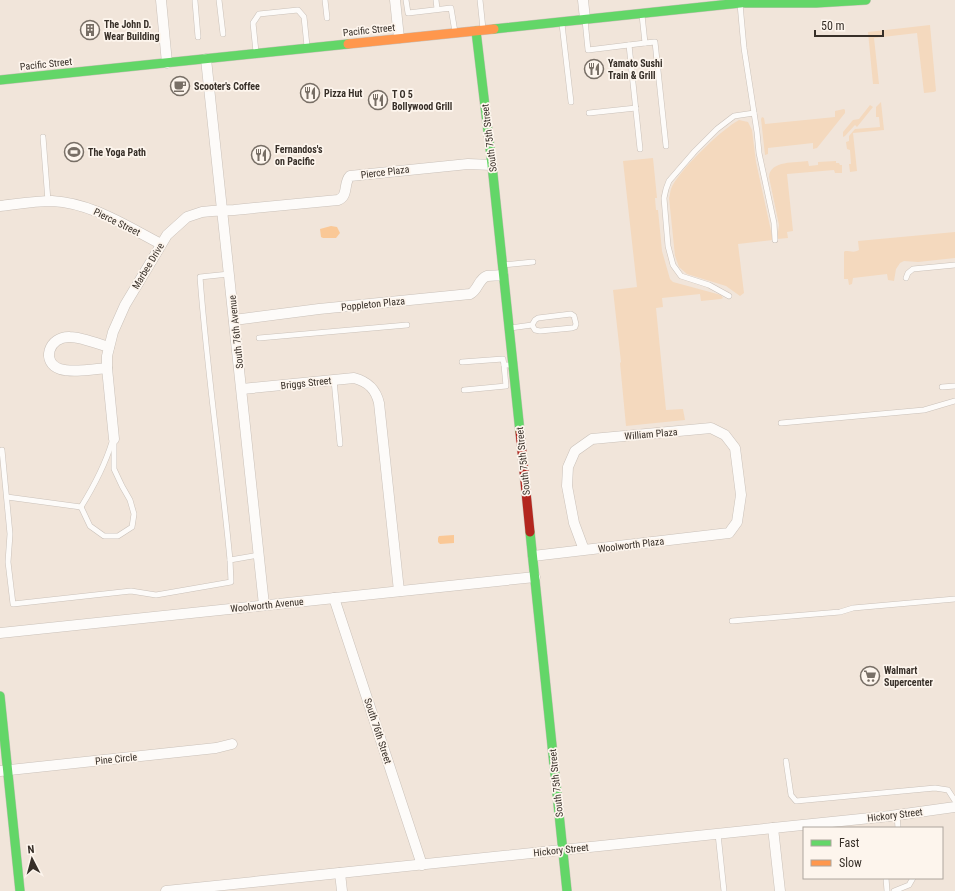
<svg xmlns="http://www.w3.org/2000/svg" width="955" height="891" viewBox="0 0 955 891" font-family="'Roboto Condensed',sans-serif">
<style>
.green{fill:#f4d9be}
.water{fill:#fac896}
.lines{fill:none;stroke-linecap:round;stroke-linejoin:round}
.lane-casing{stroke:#cac1b9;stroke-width:6}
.street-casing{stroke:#cac1b9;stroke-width:11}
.fast-casing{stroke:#cac1b9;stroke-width:10}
.slow-casing{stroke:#cac1b9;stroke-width:10}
.jam-casing{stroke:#cac1b9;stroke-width:10}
.lane{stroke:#fdfbf9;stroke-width:5}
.street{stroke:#fdfbf9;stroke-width:10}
.fast{stroke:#63d668;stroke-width:9}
.slow{stroke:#ff974d;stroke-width:9}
.jam{stroke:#b3261e;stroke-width:9}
.labels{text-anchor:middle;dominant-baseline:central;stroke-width:3.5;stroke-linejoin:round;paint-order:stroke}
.poi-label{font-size:10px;font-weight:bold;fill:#372f28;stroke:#fdf5ed;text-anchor:start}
.street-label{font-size:10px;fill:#372f28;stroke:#fdf5ed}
</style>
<rect width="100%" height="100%" fill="#f1e5da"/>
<g class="green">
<polygon points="930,25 936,91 934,92 924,93 917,33 874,38 879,84 873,84 868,32"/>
<polygon points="881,102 884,130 853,133 857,171 850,172 849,164 851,164 850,150 847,149 846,142 849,141 849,136 855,129 880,127 879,117 876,117 876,107"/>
<polygon points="870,105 873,107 857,127 855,125 845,136 843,137 843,132 853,120 859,119"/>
<polygon points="844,109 845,110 845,113 817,148 813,149 813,143 768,148 768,154 765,155 761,119 762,117 764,118 765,124 835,117 835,111"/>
<path d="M739,120L748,122L752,130L756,162L773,240L738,244L744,293L740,296L726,286L687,274L679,267L675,256L669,198C670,195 670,192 671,189C677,172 723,128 739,120Z"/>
<polygon points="653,158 657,198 655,198 656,210 658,210 662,251 670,279 673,282 721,295 723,298 721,299 701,301 700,294 662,298 663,307 656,308 666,410 683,409 685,420 626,426 620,363 621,362 613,290 637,287 623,161"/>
<path d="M808,161L809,166L818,165V162L836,161V163H839L840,165H842V173H835L834,170L787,174L793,231L787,232L788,238L777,239L779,225L769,177C770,160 796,163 808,161Z"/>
<path d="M955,232V258L918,262L904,261L900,263L896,269L894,281L888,280L887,274L853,278L852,284L849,285L848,279H844V252L845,251C851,251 854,253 859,250L858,241Z"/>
</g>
<g class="water">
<polygon points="331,226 337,227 340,233 336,238 323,238 321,237 320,229"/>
<polygon points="454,535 454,543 440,544 438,542 438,538 439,536"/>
</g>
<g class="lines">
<defs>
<g id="lane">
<polyline points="219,0 223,34"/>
<polyline points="325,0 327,18"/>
<polyline points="406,0 408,13 451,8 455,32"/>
<polyline points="436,0 437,9"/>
<polyline points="480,0 483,29"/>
<polyline points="195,1 198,37"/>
<polyline points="740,4 744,48 757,132 759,153 774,223 775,240"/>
<polyline points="585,20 588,50 645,43 642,15"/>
<polyline points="562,24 571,102"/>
<polyline points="645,43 655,42 666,146"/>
<polyline points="629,45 640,149"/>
<polyline points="256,52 253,23 259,14 298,10 304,17 307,46"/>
<polyline points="589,113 636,108"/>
<polyline points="43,137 48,201"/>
<polyline points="503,265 533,262"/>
<path d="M229,274L200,277C207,372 221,465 230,560"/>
<polyline points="906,278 908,273 913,269 955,265"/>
<polyline points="729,296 709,285 681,276 673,265 668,246 664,198 666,189 669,181 695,151 717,129 734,116 754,113"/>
<polyline points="510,328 532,325 535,320 538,318 571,314 574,316 576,324 575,327 572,328 540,331 535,330 532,325"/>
<polyline points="259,338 407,325"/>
<polyline points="462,362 503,359 504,365"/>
<polyline points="334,380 340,444"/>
<polyline points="942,387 955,386"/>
<polyline points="464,390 506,386 504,365 512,365"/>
<polyline points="781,423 924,410 955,401"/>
<polyline points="2,450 10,534 8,562 13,604 131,591 156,595 231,582 230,560 259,555"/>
<polyline points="7,497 81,507"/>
<polyline points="81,507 90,526 104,536 118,536 132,527 134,514 130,500 122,486 114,469 114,439"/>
<path d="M81,507C94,486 105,465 112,442"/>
<polyline points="732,621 840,612 853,608 955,599"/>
<polyline points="786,761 791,795 796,801 935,788 948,790 955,801"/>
<polyline points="897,815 898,828"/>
<polyline points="718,834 724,891"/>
<polyline points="886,878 887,891"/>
<polyline points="894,891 909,885 913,878"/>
</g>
<g id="street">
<polyline points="161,0 167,63"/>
<polyline points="395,0 399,38"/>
<polyline points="583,0 585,19"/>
<polyline points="206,59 264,605"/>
<path d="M0,206C17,204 35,201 52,201C92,203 126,226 161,244"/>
<path d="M234,320L319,309L470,294C478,291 478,279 487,276C492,275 498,276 503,275"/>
<path d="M107,368C94,369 72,373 60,369C41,363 48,336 70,337C80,337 99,344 109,347"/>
<path d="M242,389L354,378C369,382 376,390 379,403L399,591"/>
<path d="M114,439L107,368V356L113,332L125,305L167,235L187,217L202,212L212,211L234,210L338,200C349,196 343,183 350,176L468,164L492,165"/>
<polyline points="533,556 729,533 737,522 741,495 735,448 725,435 711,428 592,439 575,451 568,467 567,486 574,523 584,550"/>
<polyline points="334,598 422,865"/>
<polyline points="0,633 535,577"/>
<polyline points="0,771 216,748 232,744"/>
<polyline points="773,828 780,891"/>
<polyline points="340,873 342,891"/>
<polyline points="166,891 773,828 890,816 955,807"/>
</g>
<g id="fast">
<polyline points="745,3 816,3 866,0"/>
<polyline points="494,29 740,3 755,0"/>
<polyline points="476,31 492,165 520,432"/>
<polyline points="0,80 348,44"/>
<polyline points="530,532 567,891"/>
<polyline points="0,696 20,891"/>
</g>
<polyline id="slow" points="348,44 494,29"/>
<polyline id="jam" points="520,432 530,532"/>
</defs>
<use href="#lane" class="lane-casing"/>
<use href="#street" class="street-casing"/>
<use href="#fast" class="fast-casing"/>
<use href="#slow" class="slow-casing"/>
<use href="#jam" class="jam-casing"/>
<use href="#lane" class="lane"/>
<use href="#street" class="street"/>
<use href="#fast" class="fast"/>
<use href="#slow" class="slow"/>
<use href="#jam" class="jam"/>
</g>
<defs>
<symbol id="building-ring" viewBox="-11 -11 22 22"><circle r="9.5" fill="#fdf5ed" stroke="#786f66" stroke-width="1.5"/><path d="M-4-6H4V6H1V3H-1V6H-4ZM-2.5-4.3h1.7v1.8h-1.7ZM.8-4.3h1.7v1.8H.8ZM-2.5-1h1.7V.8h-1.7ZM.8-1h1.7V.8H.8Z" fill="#786f66"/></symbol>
<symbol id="restaurant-ring" viewBox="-11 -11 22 22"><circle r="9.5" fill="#fdf5ed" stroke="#786f66" stroke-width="1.5"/><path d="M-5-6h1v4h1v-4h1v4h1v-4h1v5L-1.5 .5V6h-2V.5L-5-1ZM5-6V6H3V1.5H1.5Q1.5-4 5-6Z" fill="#786f66"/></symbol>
<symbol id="cafe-ring" viewBox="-11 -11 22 22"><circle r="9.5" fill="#fdf5ed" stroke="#786f66" stroke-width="1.5"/><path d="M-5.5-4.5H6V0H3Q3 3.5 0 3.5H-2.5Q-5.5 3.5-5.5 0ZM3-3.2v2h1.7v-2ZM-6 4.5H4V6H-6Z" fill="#786f66"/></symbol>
<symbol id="stadium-ring" viewBox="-11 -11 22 22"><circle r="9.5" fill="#fdf5ed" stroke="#786f66" stroke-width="1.5"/><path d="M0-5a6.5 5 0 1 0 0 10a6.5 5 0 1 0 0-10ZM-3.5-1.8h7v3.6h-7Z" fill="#786f66"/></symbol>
<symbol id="supermarket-ring" viewBox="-11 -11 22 22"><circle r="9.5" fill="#fdf5ed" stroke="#786f66" stroke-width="1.5"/><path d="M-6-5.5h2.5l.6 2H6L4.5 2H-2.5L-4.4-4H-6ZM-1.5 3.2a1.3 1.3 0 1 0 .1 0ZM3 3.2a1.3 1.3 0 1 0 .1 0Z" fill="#786f66"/></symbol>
</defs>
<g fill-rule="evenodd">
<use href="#building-ring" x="79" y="19" width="22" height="22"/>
<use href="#restaurant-ring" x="583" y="58" width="22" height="22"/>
<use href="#cafe-ring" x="169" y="75" width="22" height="22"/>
<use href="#restaurant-ring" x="299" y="82" width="22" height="22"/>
<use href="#restaurant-ring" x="367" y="89" width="22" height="22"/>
<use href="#stadium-ring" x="63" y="141" width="22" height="22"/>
<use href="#restaurant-ring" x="250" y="144" width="22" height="22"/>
<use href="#supermarket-ring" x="859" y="665" width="22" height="22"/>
</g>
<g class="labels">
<g class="poi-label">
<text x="104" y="24">The John D.<tspan x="104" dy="12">Wear Building</tspan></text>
<text x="608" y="63">Yamato Sushi<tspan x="608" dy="12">Train &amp; Grill</tspan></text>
<text x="194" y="86">Scooter's Coffee</text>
<text x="324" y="93">Pizza Hut</text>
<text x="392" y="94">T O 5<tspan x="392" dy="12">Bollywood Grill</tspan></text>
<text x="275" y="149">Fernandos's<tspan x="275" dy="12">on Pacific</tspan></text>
<text x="88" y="152">The Yoga Path</text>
<text x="884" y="670">Walmart<tspan x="884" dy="12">Supercenter</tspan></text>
</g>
<g class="street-label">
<text transform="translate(369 30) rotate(-6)">Pacific Street</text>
<text transform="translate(46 64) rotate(-6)">Pacific Street</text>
<text transform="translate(489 138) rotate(-97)">South 75th Street</text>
<text transform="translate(385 172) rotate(-7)">Pierce Plaza</text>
<text transform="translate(117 222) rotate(26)">Pierce Street</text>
<text transform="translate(148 266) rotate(-59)">Marbee Drive</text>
<text transform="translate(373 304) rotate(-6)">Poppleton Plaza</text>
<text transform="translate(236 332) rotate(-96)">South 76th Avenue</text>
<text transform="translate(306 383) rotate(-6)">Briggs Street</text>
<text transform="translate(651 434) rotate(-5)">William Plaza</text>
<text transform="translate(523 461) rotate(-96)">South 75th Street</text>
<text transform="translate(631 545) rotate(-7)">Woolworth Plaza</text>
<text transform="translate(267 605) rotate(-6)">Woolworth Avenue</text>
<text transform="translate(378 731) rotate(72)">South 76th Street</text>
<text transform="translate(116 759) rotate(-6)">Pine Circle</text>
<text transform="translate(556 783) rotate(-96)">South 75th Street</text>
<text transform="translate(895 815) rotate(-7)">Hickory Street</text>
<text transform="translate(561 850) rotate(-6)">Hickory Street</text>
</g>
</g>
<rect x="803" y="827" width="140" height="52" fill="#fdf5ed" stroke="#aea69e"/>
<rect x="811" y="840" width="20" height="6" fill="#63d668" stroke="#aea69e"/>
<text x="839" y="847" font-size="12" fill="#372f28">Fast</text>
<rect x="811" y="860" width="20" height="6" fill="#ff974d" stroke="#aea69e"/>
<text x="839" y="867" font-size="12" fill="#372f28">Slow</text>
<g transform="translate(32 859) rotate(354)" stroke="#fdf5ed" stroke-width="3" paint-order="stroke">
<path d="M0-3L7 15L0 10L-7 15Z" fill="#372f28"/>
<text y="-6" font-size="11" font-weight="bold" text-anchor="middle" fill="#372f28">N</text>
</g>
<path d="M815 30v6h68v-6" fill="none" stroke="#372f28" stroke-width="2"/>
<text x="821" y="30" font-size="12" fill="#372f28" stroke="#fdf5ed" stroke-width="3" paint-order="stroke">50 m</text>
</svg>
